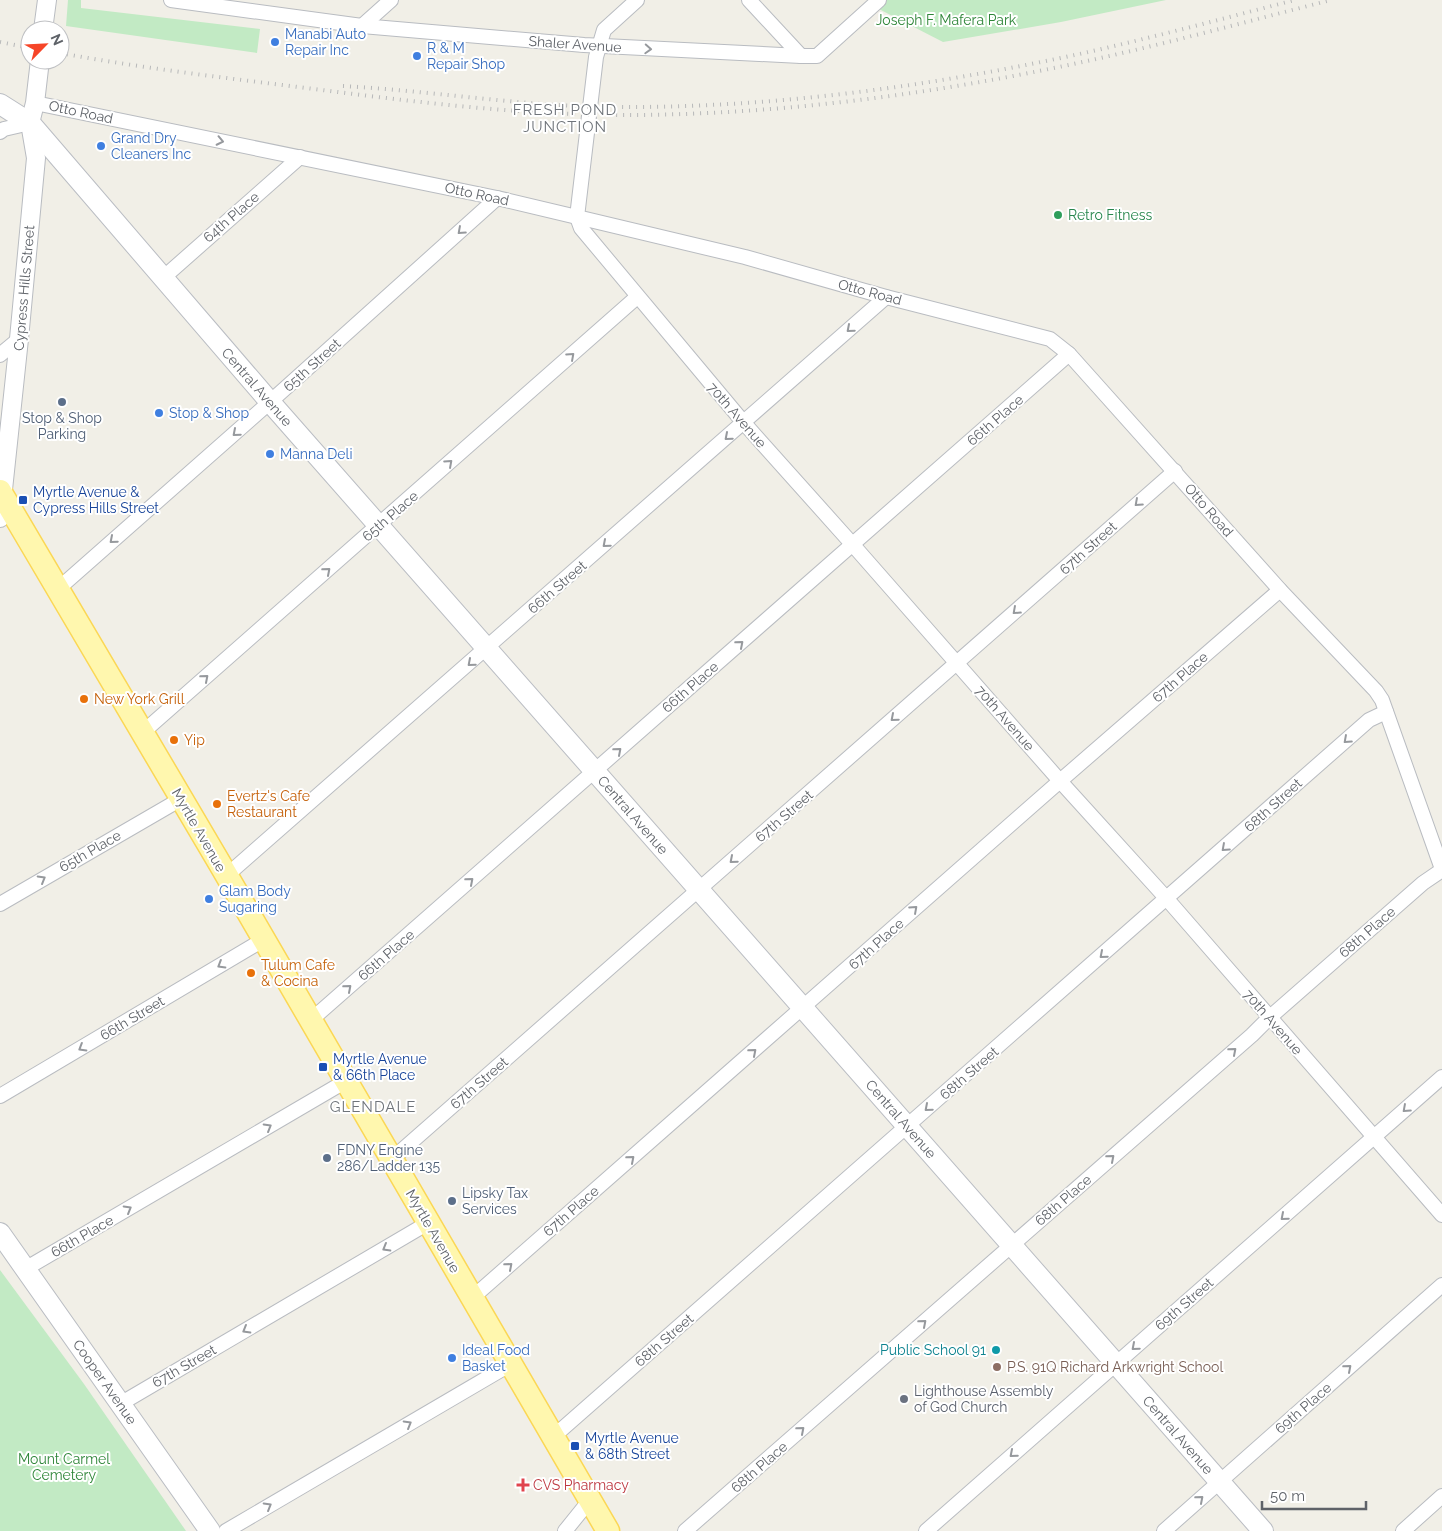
<svg xmlns="http://www.w3.org/2000/svg" width="1442" height="1531" viewBox="0 0 1442 1531" font-family="Raleway,sans-serif">
<style>
.green{fill:#c2eac4}
.lines{fill:none;stroke-linecap:round;stroke-linejoin:round}
.minor-casing{stroke:#b9bcc1;stroke-width:16}
.tertiary-casing{stroke:#b9bcc1;stroke-width:20}
.secondary-casing{stroke:#babdc3;stroke-width:22}
.primary-casing{stroke:#fbd755;stroke-width:25}
.minor{stroke:#fff;stroke-width:14}
.tertiary{stroke:#fff;stroke-width:18}
.secondary{stroke:#fff;stroke-width:20}
.primary{stroke:#fff7ae;stroke-width:22}
.rail{stroke:#b7b8b9;stroke-width:4;stroke-dasharray:1 6;stroke-linecap:butt}
.oneway{stroke:#96999d}
.shop-dot{fill:#3f7fe0;stroke:#fff;stroke-width:2}
.leisure-dot{fill:#2e9e5b;stroke:#fff;stroke-width:2}
.service-dot{fill:#5c6f8a;stroke:#fff;stroke-width:2}
.transit-dot{fill:#1a4fb4;stroke:#fff;stroke-width:2}
.food-dot{fill:#e8710a;stroke:#fff;stroke-width:2}
.culture-dot{fill:#0f9aa8;stroke:#fff;stroke-width:2}
.education-dot{fill:#8d6e63;stroke:#fff;stroke-width:2}
.worship-dot{fill:#6b7280;stroke:#fff;stroke-width:2}
.health-dot{fill:#e0444e;stroke:#fff;stroke-width:2}
.labels{text-anchor:middle;dominant-baseline:central;stroke-width:4;stroke-linejoin:round;paint-order:stroke}
.park-label{font-size:14px;fill:#2f8639;stroke:#fff}
.shop-label{font-size:14px;fill:#366cbe;stroke:#fff;text-anchor:start}
.street-label{font-size:14px;fill:#5e6268;stroke:#fff}
.leisure-label{font-size:14px;fill:#27864d;stroke:#fff;text-anchor:start}
.service-label{font-size:14px;fill:#4e5e75;stroke:#fff;text-anchor:start}
.transit-label{font-size:14px;fill:#164399;stroke:#fff;text-anchor:start}
.food-label{font-size:14px;fill:#c56008;stroke:#fff;text-anchor:start}
.culture-label{font-size:14px;fill:#0d838f;stroke:#fff;text-anchor:end}
.education-label{font-size:14px;fill:#785e54;stroke:#fff;text-anchor:start}
.worship-label{font-size:14px;fill:#5b616d;stroke:#fff;text-anchor:start}
.health-label{font-size:14px;fill:#be3a42;stroke:#fff;text-anchor:start}
.neighbourhood-label{font-size:15px;letter-spacing:1px;fill:#6f747a;stroke:#fff}
</style>
<rect width="100%" height="100%" fill="#f1efe7"/>
<g class="green">
<polygon points="68,0 81,0 81,8 260,29 257,53 66,26"/>
<polygon points="879,0 1166,0 1061,22 943,42 873,6"/>
<polygon points="0,1270 84,1384 186,1531 0,1531"/>
</g>
<g class="lines">
<defs>
<g id="minor">
<polyline points="171,0 362,26 584,45 801,56 817,56 879,0"/>
<polyline points="637,0 604,30 596,57 577,217 581,228 744,423 853,545 1060,781 1167,899 1442,1215"/>
<polyline points="749,0 801,56"/>
<polyline points="362,26 391,0"/>
<polyline points="35,103 497,198 577,217 745,257 886,297 1050,339 1069,354 1280,590 1376,691 1382,700 1442,869"/>
<polyline points="0,132 4,129 30,123"/>
<polyline points="163,278 300,157"/>
<polyline points="0,355 19,339"/>
<polyline points="58,589 270,402 497,198"/>
<polyline points="142,733 637,297"/>
<polyline points="226,876 886,297"/>
<polyline points="0,904 181,799"/>
<polyline points="311,1020 1069,354"/>
<polyline points="0,1096 263,940"/>
<polyline points="392,1159 1175,471"/>
<polyline points="25,1269 346,1081"/>
<polyline points="472,1298 1060,781 1280,590"/>
<polyline points="120,1404 428,1223"/>
<polyline points="553,1437 1369,720 1386,712"/>
<polyline points="226,1531 511,1364"/>
<polyline points="565,1531 590,1500"/>
<polyline points="685,1531 1252,1035 1269,1018 1423,883 1442,870"/>
<polyline points="926,1531 1442,1077"/>
<polyline points="1164,1531 1442,1285"/>
<polyline points="1403,1531 1442,1496"/>
</g>
<g id="tertiary">
<polyline points="43,30 47,0"/>
<polyline points="0,518 19,339 36,158 30,123 35,103 40,60"/>
</g>
<g id="secondary">
<polyline points="0,104 30,123 270,402 1263,1531"/>
<polyline points="0,1233 210,1531"/>
</g>
<polyline id="primary" points="0,491 220,864 608,1531"/>
</defs>
<use href="#minor" class="minor-casing"/>
<use href="#tertiary" class="tertiary-casing"/>
<use href="#secondary" class="secondary-casing"/>
<use href="#primary" class="primary-casing"/>
<use href="#minor" class="minor"/>
<use href="#tertiary" class="tertiary"/>
<use href="#secondary" class="secondary"/>
<use href="#primary" class="primary"/>
<g class="rail">
<polyline points="0,42 30,48"/>
<path d="M60,53C147,69 235,79 322,90C423,103 524,115 625,115C767,115 910,97 1049,69C1144,50 1237,24 1331,0"/>
<path d="M343,86C435,91 526,107 618,107C774,108 932,86 1084,53C1155,37 1225,18 1295,0"/>
</g>
</g>
<defs><path id="oneway-chevron" d="M-2-3.5L2.5 0L-2 3.5" fill="none" stroke-width="1.6" stroke-linecap="round" stroke-linejoin="round" transform="scale(1.25)"/></defs>
<g class="oneway">
<use href="#oneway-chevron" transform="translate(648 49) rotate(3)"/>
<use href="#oneway-chevron" transform="translate(220 141) rotate(12)"/>
<use href="#oneway-chevron" transform="translate(461 231) rotate(138)"/>
<use href="#oneway-chevron" transform="translate(850 329) rotate(139)"/>
<use href="#oneway-chevron" transform="translate(571 356) rotate(-42)"/>
<use href="#oneway-chevron" transform="translate(236 433) rotate(139)"/>
<use href="#oneway-chevron" transform="translate(728 437) rotate(139)"/>
<use href="#oneway-chevron" transform="translate(449 463) rotate(-42)"/>
<use href="#oneway-chevron" transform="translate(1138 503) rotate(138)"/>
<use href="#oneway-chevron" transform="translate(113 540) rotate(139)"/>
<use href="#oneway-chevron" transform="translate(606 544) rotate(139)"/>
<use href="#oneway-chevron" transform="translate(327 571) rotate(-41)"/>
<use href="#oneway-chevron" transform="translate(1016 611) rotate(138)"/>
<use href="#oneway-chevron" transform="translate(740 644) rotate(-41)"/>
<use href="#oneway-chevron" transform="translate(471 663) rotate(139)"/>
<use href="#oneway-chevron" transform="translate(205 678) rotate(-41)"/>
<use href="#oneway-chevron" transform="translate(894 718) rotate(139)"/>
<use href="#oneway-chevron" transform="translate(1347 740) rotate(138)"/>
<use href="#oneway-chevron" transform="translate(618 751) rotate(-41)"/>
<use href="#oneway-chevron" transform="translate(1225 848) rotate(138)"/>
<use href="#oneway-chevron" transform="translate(733 860) rotate(139)"/>
<use href="#oneway-chevron" transform="translate(42 879) rotate(-30)"/>
<use href="#oneway-chevron" transform="translate(470 881) rotate(-41)"/>
<use href="#oneway-chevron" transform="translate(914 909) rotate(-42)"/>
<use href="#oneway-chevron" transform="translate(1103 955) rotate(139)"/>
<use href="#oneway-chevron" transform="translate(221 965) rotate(149)"/>
<use href="#oneway-chevron" transform="translate(348 988) rotate(-41)"/>
<use href="#oneway-chevron" transform="translate(82 1048) rotate(149)"/>
<use href="#oneway-chevron" transform="translate(1233 1051) rotate(-41)"/>
<use href="#oneway-chevron" transform="translate(753 1052) rotate(-41)"/>
<use href="#oneway-chevron" transform="translate(928 1108) rotate(139)"/>
<use href="#oneway-chevron" transform="translate(1406 1109) rotate(138)"/>
<use href="#oneway-chevron" transform="translate(268 1127) rotate(-30)"/>
<use href="#oneway-chevron" transform="translate(1111 1158) rotate(-41)"/>
<use href="#oneway-chevron" transform="translate(631 1159) rotate(-41)"/>
<use href="#oneway-chevron" transform="translate(128 1209) rotate(-30)"/>
<use href="#oneway-chevron" transform="translate(1284 1217) rotate(139)"/>
<use href="#oneway-chevron" transform="translate(386 1248) rotate(150)"/>
<use href="#oneway-chevron" transform="translate(509 1266) rotate(-41)"/>
<use href="#oneway-chevron" transform="translate(923 1323) rotate(-41)"/>
<use href="#oneway-chevron" transform="translate(246 1330) rotate(150)"/>
<use href="#oneway-chevron" transform="translate(1135 1347) rotate(139)"/>
<use href="#oneway-chevron" transform="translate(1348 1368) rotate(-41)"/>
<use href="#oneway-chevron" transform="translate(408 1424) rotate(-30)"/>
<use href="#oneway-chevron" transform="translate(801 1430) rotate(-41)"/>
<use href="#oneway-chevron" transform="translate(1013 1454) rotate(139)"/>
<use href="#oneway-chevron" transform="translate(1200 1499) rotate(-41)"/>
<use href="#oneway-chevron" transform="translate(268 1506) rotate(-30)"/>
</g>
<g class="shop-dot">
<circle cx="275" cy="42" r="5"/>
<circle cx="417" cy="56" r="5"/>
<circle cx="101" cy="146" r="5"/>
<circle cx="159" cy="413" r="5"/>
<circle cx="270" cy="454" r="5"/>
<circle cx="209" cy="899" r="5"/>
<circle cx="452" cy="1358" r="5"/>
</g>
<circle class="leisure-dot" cx="1058" cy="215" r="5"/>
<g class="service-dot">
<circle cx="62" cy="402" r="5"/>
<circle cx="327" cy="1158" r="5"/>
<circle cx="452" cy="1201" r="5"/>
</g>
<g class="transit-dot">
<rect x="18" y="495" width="10" height="10" rx="2.5"/>
<rect x="318" y="1062" width="10" height="10" rx="2.5"/>
<rect x="570" y="1441" width="10" height="10" rx="2.5"/>
</g>
<g class="food-dot">
<circle cx="84" cy="699" r="5"/>
<circle cx="174" cy="740" r="5"/>
<circle cx="217" cy="804" r="5"/>
<circle cx="251" cy="973" r="5"/>
</g>
<circle class="culture-dot" cx="996" cy="1350" r="5"/>
<circle class="education-dot" cx="997" cy="1367" r="5"/>
<circle class="worship-dot" cx="904" cy="1399" r="5"/>
<path class="health-dot" d="M520.5 1477.5h5v5h5v5h-5v5h-5v-5h-5v-5h5z"/>
<g class="labels">
<g class="park-label">
<text x="946" y="20">Joseph F. Mafera Park</text>
<text x="64" y="1459">Mount Carmel<tspan x="64" dy="16">Cemetery</tspan></text>
</g>
<g class="shop-label">
<text x="285" y="34">Manabi Auto<tspan x="285" dy="16">Repair Inc</tspan></text>
<text x="427" y="48">R &amp; M<tspan x="427" dy="16">Repair Shop</tspan></text>
<text x="111" y="138">Grand Dry<tspan x="111" dy="16">Cleaners Inc</tspan></text>
<text x="169" y="413">Stop &amp; Shop</text>
<text x="280" y="454">Manna Deli</text>
<text x="219" y="891">Glam Body<tspan x="219" dy="16">Sugaring</tspan></text>
<text x="462" y="1350">Ideal Food<tspan x="462" dy="16">Basket</tspan></text>
</g>
<g class="street-label">
<text transform="translate(575 44) rotate(4)">Shaler Avenue</text>
<text transform="translate(81 112) rotate(12)">Otto Road</text>
<text transform="translate(477 194) rotate(12)">Otto Road</text>
<text transform="translate(231 217) rotate(-41)">64th Place</text>
<text transform="translate(24 288) rotate(-85)">Cypress Hills Street</text>
<text transform="translate(870 292) rotate(15)">Otto Road</text>
<text transform="translate(312 365) rotate(-42)">65th Street</text>
<text transform="translate(257 387) rotate(49)">Central Avenue</text>
<text transform="translate(737 415) rotate(49)">70th Avenue</text>
<text transform="translate(995 420) rotate(-41)">66th Place</text>
<text transform="translate(1209 510) rotate(49)">Otto Road</text>
<text transform="translate(390 516) rotate(-41)">65th Place</text>
<text transform="translate(1088 548) rotate(-42)">67th Street</text>
<text transform="translate(557 587) rotate(-41)">66th Street</text>
<text transform="translate(1180 677) rotate(-41)">67th Place</text>
<text transform="translate(690 687) rotate(-41)">66th Place</text>
<text transform="translate(1005 718) rotate(49)">70th Avenue</text>
<text transform="translate(1273 805) rotate(-42)">68th Street</text>
<text transform="translate(633 815) rotate(49)">Central Avenue</text>
<text transform="translate(784 816) rotate(-41)">67th Street</text>
<text transform="translate(199 830) rotate(60)">Myrtle Avenue</text>
<text transform="translate(90 851) rotate(-30)">65th Place</text>
<text transform="translate(1367 932) rotate(-41)">68th Place</text>
<text transform="translate(876 944) rotate(-42)">67th Place</text>
<text transform="translate(386 955) rotate(-41)">66th Place</text>
<text transform="translate(132 1018) rotate(-31)">66th Street</text>
<text transform="translate(1273 1022) rotate(49)">70th Avenue</text>
<text transform="translate(969 1073) rotate(-41)">68th Street</text>
<text transform="translate(479 1083) rotate(-41)">67th Street</text>
<text transform="translate(901 1119) rotate(49)">Central Avenue</text>
<text transform="translate(1063 1200) rotate(-41)">68th Place</text>
<text transform="translate(571 1211) rotate(-41)">67th Place</text>
<text transform="translate(433 1231) rotate(60)">Myrtle Avenue</text>
<text transform="translate(82 1236) rotate(-30)">66th Place</text>
<text transform="translate(1184 1304) rotate(-41)">69th Street</text>
<text transform="translate(664 1340) rotate(-41)">68th Street</text>
<text transform="translate(184 1366) rotate(-30)">67th Street</text>
<text transform="translate(105 1382) rotate(55)">Cooper Avenue</text>
<text transform="translate(1303 1408) rotate(-41)">69th Place</text>
<text transform="translate(1178 1435) rotate(49)">Central Avenue</text>
<text transform="translate(759 1467) rotate(-41)">68th Place</text>
</g>
<g class="leisure-label">
<text x="1068" y="215">Retro Fitness</text>
</g>
<g class="service-label">
<text x="62" y="418" text-anchor="middle">Stop &amp; Shop<tspan x="62" dy="16">Parking</tspan></text>
<text x="337" y="1150">FDNY Engine<tspan x="337" dy="16">286/Ladder 135</tspan></text>
<text x="462" y="1193">Lipsky Tax<tspan x="462" dy="16">Services</tspan></text>
</g>
<g class="transit-label">
<text x="33" y="492">Myrtle Avenue &amp;<tspan x="33" dy="16">Cypress Hills Street</tspan></text>
<text x="333" y="1059">Myrtle Avenue<tspan x="333" dy="16">&amp; 66th Place</tspan></text>
<text x="585" y="1438">Myrtle Avenue<tspan x="585" dy="16">&amp; 68th Street</tspan></text>
</g>
<g class="food-label">
<text x="94" y="699">New York Grill</text>
<text x="184" y="740">Yip</text>
<text x="227" y="796">Evertz's Cafe<tspan x="227" dy="16">Restaurant</tspan></text>
<text x="261" y="965">Tulum Cafe<tspan x="261" dy="16">&amp; Cocina</tspan></text>
</g>
<g class="culture-label">
<text x="986" y="1350">Public School 91</text>
</g>
<g class="education-label">
<text x="1007" y="1367">P.S. 91Q Richard Arkwright School</text>
</g>
<g class="worship-label">
<text x="914" y="1391">Lighthouse Assembly<tspan x="914" dy="16">of God Church</tspan></text>
</g>
<g class="health-label">
<text x="533" y="1485">CVS Pharmacy</text>
</g>
<g class="neighbourhood-label">
<text x="565" y="110">FRESH POND<tspan x="565" dy="17">JUNCTION</tspan></text>
<text x="373" y="1107">GLENDALE</text>
</g>
</g>
<g transform="translate(45 45) rotate(66)"><circle r="24" fill="#ffffff" stroke="#bfc0c3"/>
<path d="M0-4L9 19L0 12L-9 19Z" fill="#f64528"/>
<text y="-8" font-size="14" font-weight="bold" text-anchor="middle" fill="#5e6268">N</text>
</g>
<path d="M1262 1501v8h104v-8" fill="none" stroke="#5e6268" stroke-width="2.5"/>
<text x="1270" y="1501" font-size="15" fill="#5e6268" stroke="#ffffff" stroke-width="4" paint-order="stroke">50 m</text>
</svg>
